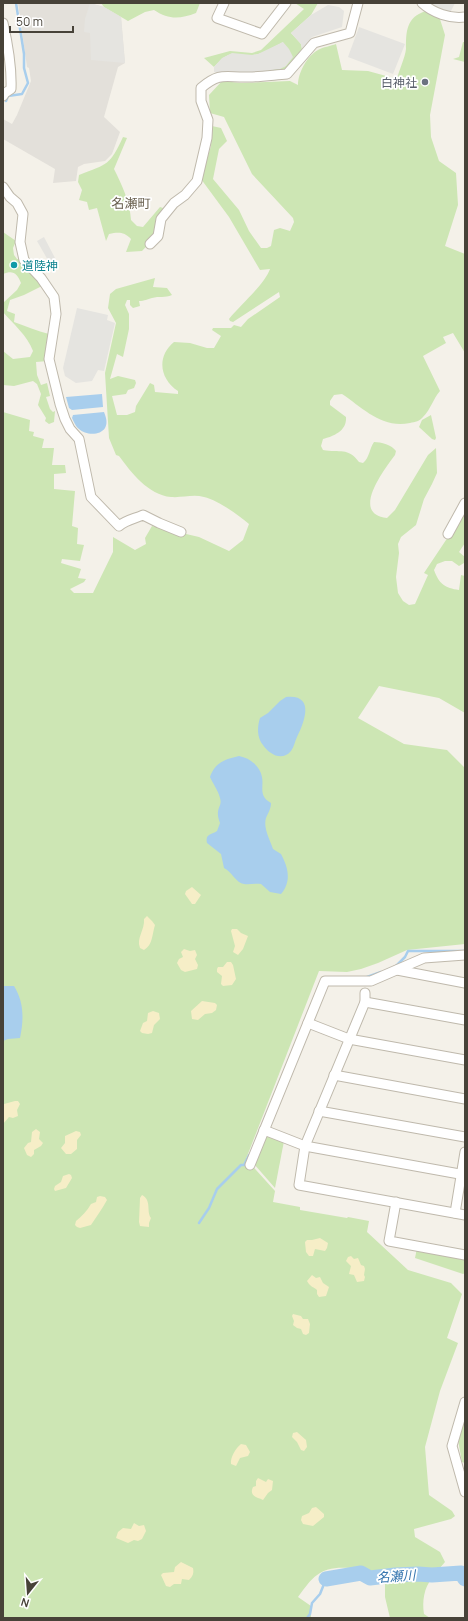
<svg xmlns="http://www.w3.org/2000/svg" width="468" height="1621" viewBox="0 0 468 1621" font-family="Manrope,'Noto Sans JP',sans-serif">
<style>
.industrial{fill:#e3e0da}
.green{fill:#cde6b4}
.sand{fill:#f6eec7}
.parking{fill:#e5e4e0}
.water{fill:#a8ceed}
.lines{fill:none;stroke-linecap:round;stroke-linejoin:round}
.stream{stroke:#a8ceed;stroke-width:2.5}
.river{stroke:#a8ceed;stroke-width:15}
.minor-casing{stroke:#bfb9ac;stroke-width:11}
.minor{stroke:#fff;stroke-width:9}
.worship-dot{fill:#6b7280;stroke:#fff;stroke-width:1.5}
.culture-dot{fill:#0f9aa8;stroke:#fff;stroke-width:1.5}
.labels{text-anchor:middle;dominant-baseline:central;stroke-width:3.5;stroke-linejoin:round;paint-order:stroke}
.worship-label{font-size:12px;fill:#5b616d;stroke:#fff;text-anchor:end}
.culture-label{font-size:12px;fill:#0d838f;stroke:#fff;text-anchor:start}
.neighbourhood-label{font-size:13px;fill:#69604f;stroke:#fff}
.water-label{font-size:13px;font-style:italic;fill:#3575af;stroke:#fff}
</style>
<rect width="100%" height="100%" fill="#f4f1e9"/>
<polygon class="industrial" points="18,3 89,3 104,7 121,17 125,63 118,67 104,117 120,132 112,154 105,161 84,164 78,167 76,181 53,183 55,169 3,139 3,119 12,124 17,115 31,81 29,68 27,67"/>
<g class="green">
<path d="M101,3H200L196,13C180,19 169,20 154,10L145,12L128,21L104,7Z"/>
<path d="M295,3H318L311,15L291,33L301,44L302,49L286,69L268,72L283,42C274,47 263,54 253,55C232,56 231,48 214,67L204,58L230,51L252,53L261,50L304,9Z"/>
<path d="M426,11L439,16L445,35L430,115L431,137L439,161L456,173L458,205L445,246L465,254V353L453,333L443,337L446,343L423,356L440,391C433,399 431,409 423,417C420,421 415,422 410,423C382,429 363,408 342,394L334,395L330,401V405L346,417C347,431 334,436 323,439L321,446L323,450C340,453 348,447 359,462L363,463C370,457 369,449 374,442C381,442 392,445 396,451L395,455C384,470 350,514 387,518L395,510L428,455L436,448L437,473L432,484L424,499L416,525L401,537L398,544L399,553L396,577L398,593L403,601L409,605L415,604L428,575L424,573L450,534L465,507V543L459,552L465,557L464,563L459,566L452,561H445L437,564L434,570C439,584 445,588 459,590L461,575L465,576V713L439,698L379,686L358,718L404,744L447,750L465,768V944L407,950L378,963L361,969L347,972L319,971L246,1159L275,1191L273,1202L300,1207V1210L306,1211L347,1218L348,1217L369,1221L367,1232L408,1270L451,1283L462,1294L447,1338L458,1343L440,1391L425,1447L429,1495L452,1511L455,1516L451,1519L414,1529L415,1537L440,1552L445,1562L439,1569C417,1570 393,1573 371,1572C364,1572 357,1569 350,1568C321,1566 314,1575 298,1597L311,1606V1618H3V412L30,420L29,431L34,432L33,436L44,439L42,448H54L52,465H65L66,473L54,474V489L75,491L72,526L78,528L77,544L84,545L80,561L62,559L61,563L81,569L78,578L86,579L84,582L70,589L74,593H93L113,552V537L135,550L146,544L145,538L152,526L199,537L229,551L243,540L249,524C238,515 218,500 204,497C193,494 182,498 171,497C148,495 131,472 119,456L116,455L109,438L105,373L116,323L108,308L110,294L116,289L155,278L153,287L167,288L172,295C165,298 159,296 152,298C147,299 145,301 139,301L140,306L133,308L130,305V300H127L125,305L129,314V329L123,357L117,354L110,379L118,376L135,380L136,383L134,388L128,390L126,394L112,396L117,415H127L135,412L136,406L150,383L154,385L155,392L178,394V391C160,379 156,357 174,342L190,343L207,348H214L221,336L212,330L213,328H231L234,325L241,327L248,319L280,297L279,292L233,322L230,321L229,319C240,305 265,284 270,269L260,270L229,217L201,179L211,146L212,126L221,128L227,141L219,149L213,179L239,210L249,231L261,248H267L271,246L274,230L280,228L290,231L294,222L293,218L252,174L224,117L210,113L209,95L222,81L241,83L290,81L298,85C298,73 307,56 318,50C323,47 331,46 336,44L342,70L368,71L397,79C399,70 405,58 406,49C406,32 406,17 426,11Z"/>
<polygon points="463,42 465,42 465,62 453,59 459,57"/>
<path d="M123,137L127,138L114,169C122,185 130,202 131,220L137,226L143,227L160,207L163,208L159,218L157,235L142,251L126,252L131,239C124,232 119,232 109,234L106,241L97,208L89,210L87,202L79,200L82,190L78,182L79,175C108,164 110,165 123,137Z"/>
<path d="M3,232L16,241L13,248L14,255L17,259L24,260L40,279L38,281L42,286L24,295L10,300L7,311L15,314L14,322C26,326 37,331 49,334L48,361L36,362L37,375L41,385L47,383L50,396L46,397L50,409L53,412L55,411L54,422L49,424L45,421L46,418L38,405L41,394L37,384L33,381L14,386L3,385V351L13,359L30,357L33,351C27,335 14,325 3,312V303L17,290L21,283C17,273 13,270 3,274Z"/>
<polygon points="431,415 436,438 435,440 432,439 419,427 422,420"/>
<polygon points="265,1134 284,1141 275,1188 254,1164"/>
<polygon points="417,1248 465,1258 465,1273 463,1274 415,1258"/>
<polygon points="465,1423 465,1463 462,1462 458,1440 463,1424"/>
<path d="M405,1577L432,1578C424,1588 422,1601 424,1614L430,1618H390L385,1597V1581Z"/>
</g>
<g class="sand">
<polygon points="192,887 201,895 195,904 192,904 185,894 186,891"/>
<path d="M147,916L152,921L155,925C152,934 153,945 144,950L140,948C136,938 145,930 144,919Z"/>
<polygon points="232,929 237,929 241,933 248,936 243,949 238,955 233,952 235,946 231,931"/>
<polygon points="184,949 190,951 195,950 197,955 195,959 198,965 197,969 185,972 181,970 177,963 179,959 183,957 181,952"/>
<polygon points="227,962 231,962 233,965 236,979 232,985 223,986 221,984 222,976 217,972 217,969 218,967 223,967"/>
<polygon points="202,1001 215,1003 217,1005 216,1010 212,1013 205,1014 198,1020 192,1019 191,1011"/>
<polygon points="153,1011 159,1013 160,1019 154,1025 152,1033 148,1034 142,1033 140,1031 143,1023 147,1021 148,1013"/>
<polygon points="15,1101 18,1101 20,1104 17,1110 18,1116 13,1118 9,1117 3,1124 4,1104"/>
<polygon points="36,1129 40,1132 39,1139 43,1143 41,1146 34,1150 34,1154 31,1157 27,1155 24,1148 28,1143 31,1142 32,1132"/>
<polygon points="76,1131 80,1132 81,1135 77,1140 77,1149 71,1154 66,1154 61,1148 65,1143 65,1136"/>
<polygon points="69,1174 71,1175 72,1178 66,1188 55,1191 54,1189 55,1186 61,1182 63,1176"/>
<path d="M142,1195C152,1200 146,1211 151,1218L149,1223V1227L140,1226L139,1222L140,1198Z"/>
<path d="M100,1196L105,1197L107,1200C102,1209 97,1216 91,1225L80,1228L77,1227L75,1225L76,1221C82,1216 87,1211 91,1204L96,1202L97,1197Z"/>
<polygon points="320,1238 328,1243 327,1248 325,1251 315,1249 313,1256 309,1256 306,1252 305,1242 307,1240 312,1240"/>
<polygon points="351,1256 354,1259 358,1258 361,1265 364,1266 365,1269 364,1275 365,1277 364,1281 357,1282 354,1275 349,1274 351,1266 346,1261 348,1257"/>
<path d="M312,1275L316,1278L320,1277L323,1283L329,1287L326,1296L319,1297L317,1294V1290C313,1286 311,1288 307,1281Z"/>
<polygon points="293,1314 301,1316 303,1319 308,1319 310,1324 309,1333 306,1335 303,1334 301,1329 297,1328 293,1325 294,1321 292,1316"/>
<polygon points="297,1432 306,1440 307,1447 304,1451 301,1450 297,1442 292,1437 293,1433"/>
<path d="M241,1444L246,1445L250,1452L248,1456L240,1458L236,1466L231,1464C230,1457 236,1448 241,1444Z"/>
<path d="M258,1478L266,1482L268,1479L273,1481L272,1490L268,1493L263,1500C256,1497 249,1496 253,1487L256,1486V1481Z"/>
<polygon points="316,1507 324,1514 324,1517 313,1526 303,1524 301,1520 302,1516 309,1513 312,1508"/>
<polygon points="134,1523 139,1526 144,1525 146,1531 142,1539 138,1541 134,1540 128,1543 116,1538 118,1532 123,1528 131,1529"/>
<path d="M181,1562L193,1568C194,1573 193,1576 189,1580L182,1579L181,1584H174L170,1587L166,1586L161,1575L163,1573L174,1572L175,1567Z"/>
</g>
<g class="parking">
<polygon points="90,3 104,7 121,17 125,63 91,60 90,33 84,32 85,19"/>
<polygon points="427,3 455,3 450,13 433,7"/>
<polygon points="328,5 339,7 344,11 342,27 312,37 302,49 301,44 291,33 311,15"/>
<polygon points="359,27 405,44 393,74 348,57"/>
<polygon points="283,42 289,49 293,57 286,66 280,69 244,74 229,71 219,73 214,72 214,67 222,58 232,53 252,55 258,54"/>
<polygon points="44,237 55,258 49,262 37,241"/>
<polygon points="77,308 108,315 107,320 115,323 104,371 98,370 92,381 76,383 65,376 63,368"/>
</g>
<g class="water">
<polygon points="102,394 103,407 72,410 69,408 66,397"/>
<path d="M104,412C106,417 108,423 105,428C100,436 85,435 79,429C76,427 74,422 72,418L73,415Z"/>
<path d="M286,697C315,694 305,721 297,737C295,741 294,747 291,751C282,762 269,754 263,745C257,738 257,727 260,718L268,713L280,701Z"/>
<path d="M239,756C250,758 260,766 262,777C264,787 258,796 271,803C271,809 268,813 266,818C263,828 270,840 273,849L281,854C288,867 292,881 281,894L270,892L261,884C255,883 249,885 244,884C236,883 232,872 224,868L221,854L207,843C205,834 211,835 217,831L220,823C214,808 223,807 220,798C218,790 213,784 210,777C215,762 226,759 239,756Z"/>
<path d="M3,986H14C24,1002 24,1019 20,1038L8,1039L3,1041Z"/>
</g>
<g class="lines">
<g class="stream">
<polyline points="6,101 8,96 22,94 28,83 24,68 24,54 16,3"/>
<polyline points="396,966 405,957 408,951 464,951"/>
<polyline points="367,977 381,972"/>
<polyline points="199,1223 209,1208 217,1189 241,1165 244,1165 249,1155"/>
<polyline points="307,1618 310,1614 312,1603 320,1594 326,1579"/>
</g>
<polyline class="river" points="326,1579 361,1573 370,1578 395,1575 418,1574 432,1575 461,1573 465,1579"/>
<defs>
<g id="minor">
<polyline points="224,3 217,18 262,34 286,3"/>
<path d="M422,3C433,13 450,19 465,17"/>
<path d="M3,23C8,45 12,66 11,89L5,93L3,96"/>
<path d="M3,187L10,197L17,203L23,214L20,242L24,260L41,278L54,297L56,314L49,359L60,404L65,419L70,429L79,439L91,497L119,526C126,520 134,519 143,515L159,523L181,532"/>
<path d="M150,244L158,236L161,219L174,203L185,195L197,181L207,138L208,120L201,101V88C221,71 226,78 249,77C261,77 274,75 287,74L314,43L350,33L358,3"/>
<polyline points="448,534 465,503"/>
<polyline points="397,970 465,983"/>
<polyline points="365,993 365,1002 305,1146 299,1185 465,1215"/>
<polyline points="365,1002 465,1020"/>
<polyline points="308,1023 349,1039 465,1060"/>
<polyline points="334,1075 465,1099"/>
<polyline points="319,1111 465,1137"/>
<polyline points="264,1130 305,1146 465,1175"/>
<polyline points="250,1165 325,981 371,981 424,958 465,955"/>
<polyline points="396,1202 389,1241 465,1255"/>
<polyline points="455,1213 465,1152"/>
<polyline points="465,1402 452,1446 465,1492"/>
</g>
</defs>
<use href="#minor" class="minor-casing"/>
<use href="#minor" class="minor"/>
</g>
<circle class="worship-dot" cx="425" cy="82" r="4"/>
<circle class="culture-dot" cx="14" cy="265" r="4"/>
<g class="labels">
<g class="worship-label">
<text x="417" y="82">白神社</text>
</g>
<g class="culture-label">
<text x="22" y="265">道陸神</text>
</g>
<g class="neighbourhood-label">
<text x="131" y="203">名瀬町</text>
</g>
<g class="water-label">
<text transform="translate(396 1576) rotate(-4)">名瀬川</text>
</g>
</g>
<rect width="468" height="1621" fill="none" stroke="#474238" stroke-width="8"/>
<g transform="translate(28 1593) rotate(197)" stroke="#ffffff" stroke-width="3" paint-order="stroke">
<path d="M0-3L7 15L0 10L-7 15Z" fill="#474238"/>
<text y="-6" font-size="11" font-weight="bold" text-anchor="middle" fill="#474238">N</text>
</g>
<path d="M10 26v6h63v-6" fill="none" stroke="#474238" stroke-width="2"/>
<text x="16" y="26" font-size="12" fill="#474238" stroke="#ffffff" stroke-width="3" paint-order="stroke">50 m</text>
</svg>
